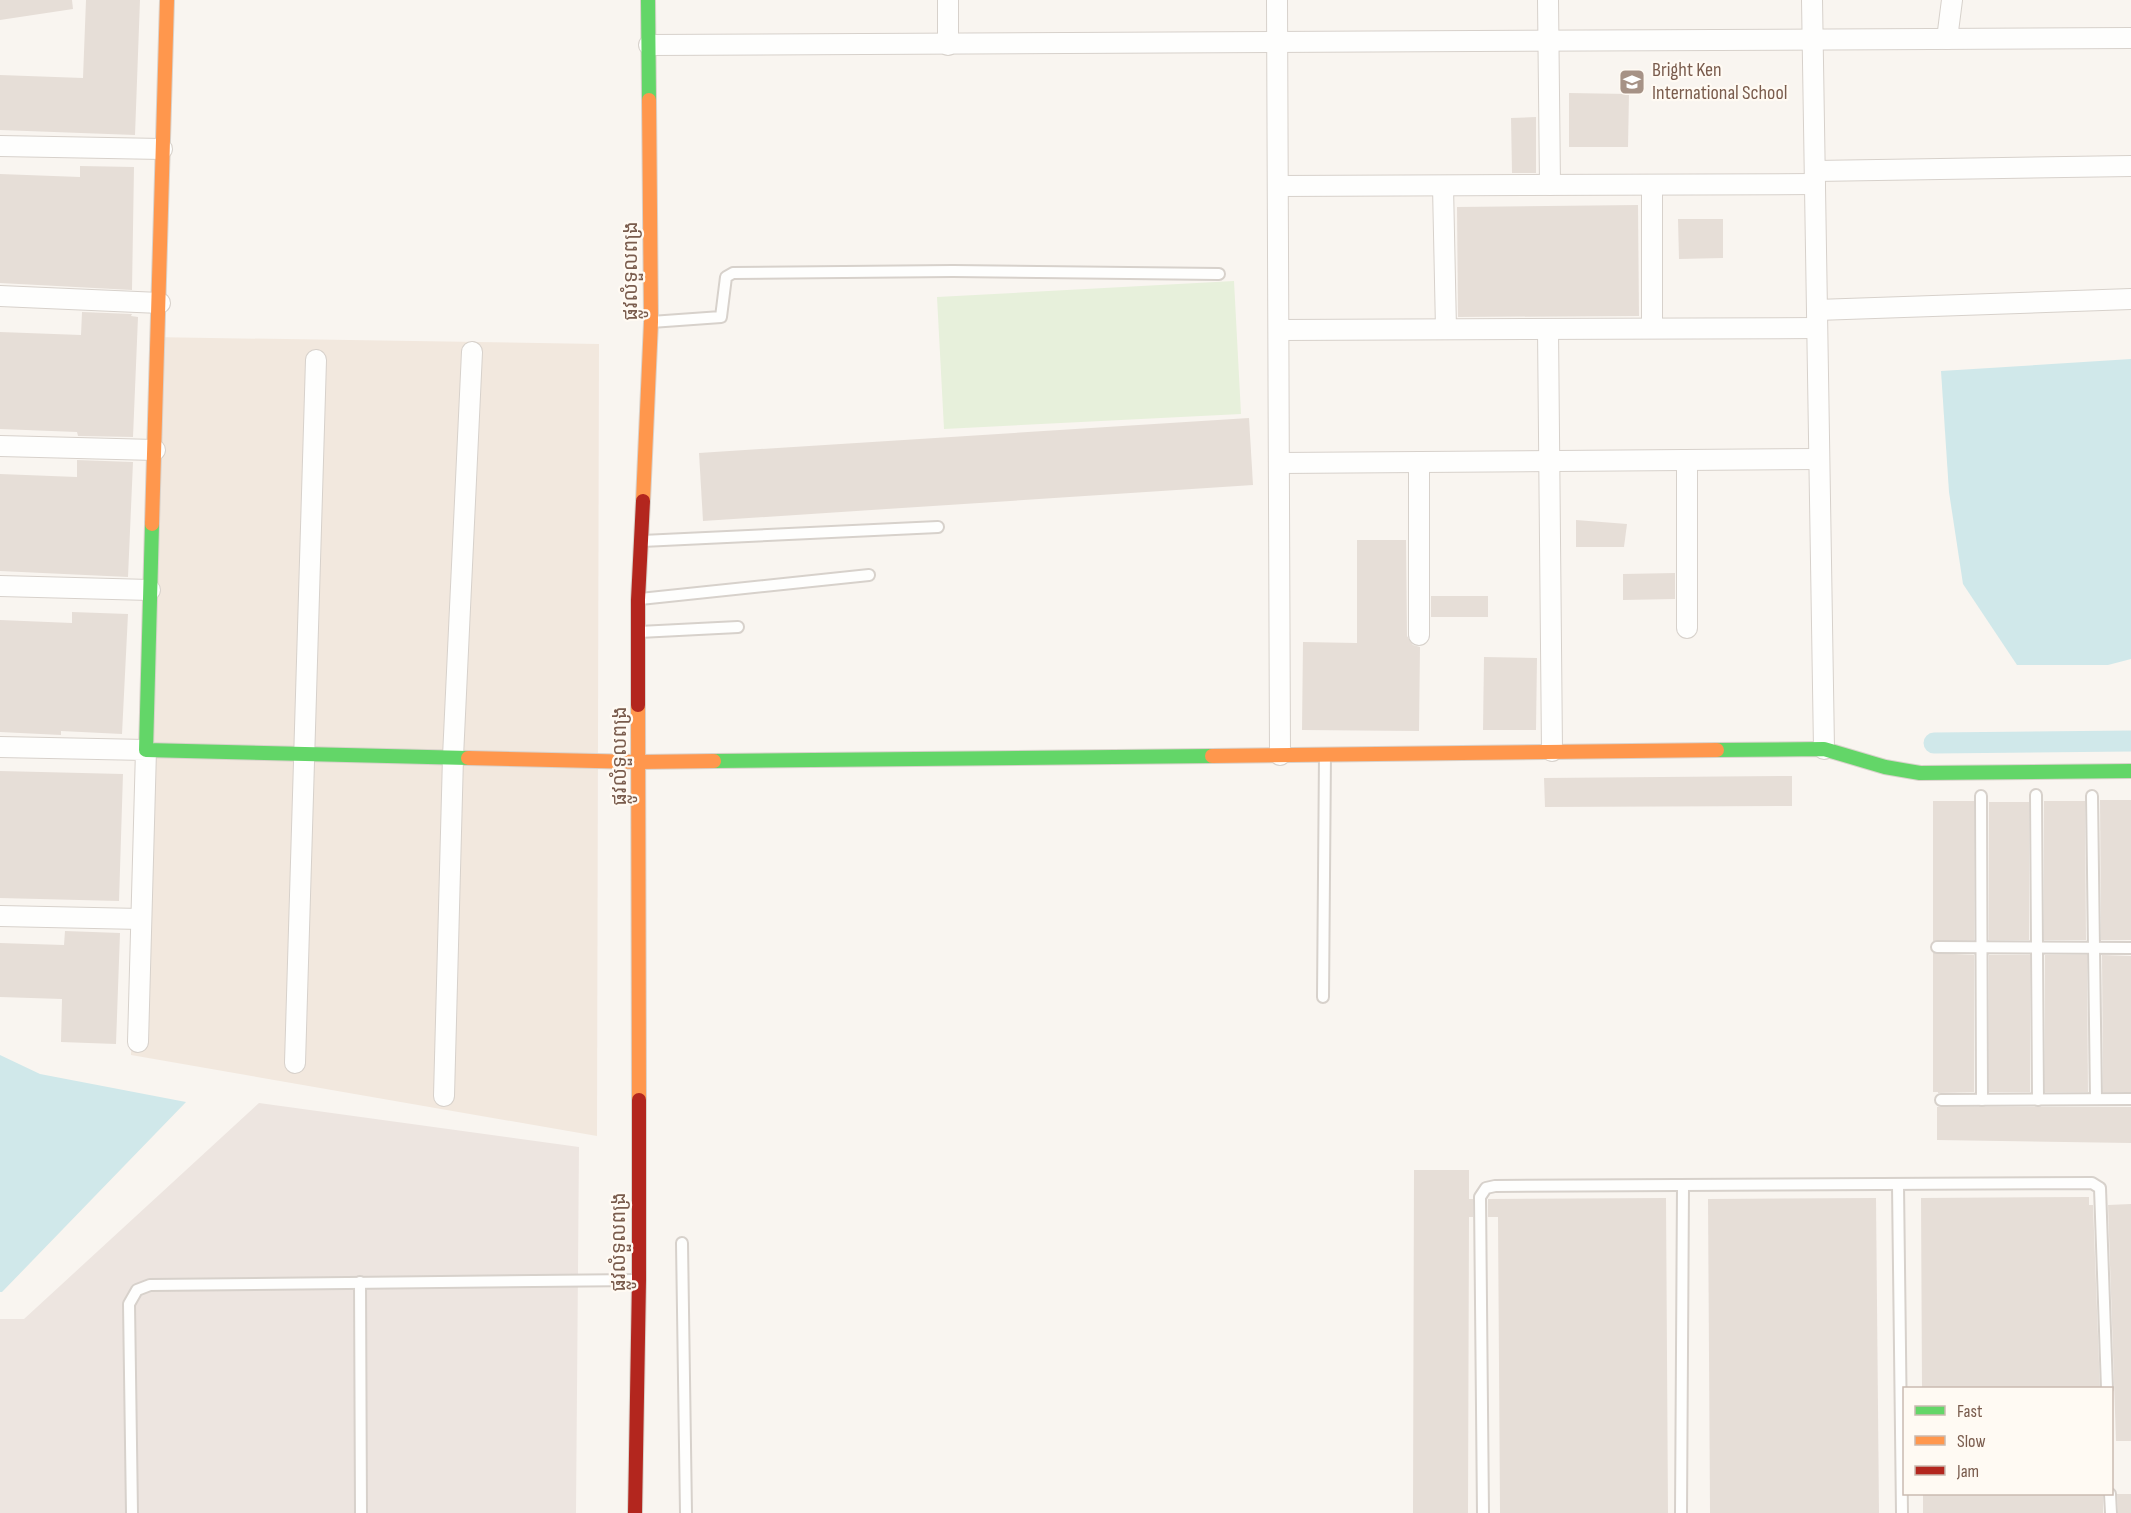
<svg xmlns="http://www.w3.org/2000/svg" width="2131" height="1513" viewBox="0 0 2131 1513" font-family="'Sofia Sans Condensed','Noto Sans Khmer',sans-serif">
<style>
.residential{fill:#f2e8de}
.industrial{fill:#ede5e0}
.green{fill:#e7f0db}
.water{fill:#d0e8ea}
.lines{fill:none;stroke-linecap:round;stroke-linejoin:round}
.canal{stroke:#d0e8ea;stroke-width:21}
.building{fill:#e6ded7}
.lane-casing{stroke:#d7d1cb;stroke-width:14}
.street-casing{stroke:#d7d1cb;stroke-width:22}
.fast-casing{stroke:#d9d2cb;stroke-width:16}
.slow-casing{stroke:#d9d2cb;stroke-width:16}
.jam-casing{stroke:#d9d2cb;stroke-width:16}
.lane{stroke:#fefefd;stroke-width:10}
.street{stroke:#fefefd;stroke-width:20}
.fast{stroke:#63d668;stroke-width:14}
.slow{stroke:#ff974d;stroke-width:14}
.jam{stroke:#b3261e;stroke-width:14}
.labels{text-anchor:middle;dominant-baseline:central;stroke-width:4.5;stroke-linejoin:round;paint-order:stroke}
.poi-label{font-size:20px;fill:#7a5c4d;stroke:#fffaf3;text-anchor:start}
.street-label{font-size:20px;fill:#7a5c4d;stroke:#fffaf3}
</style>
<rect width="100%" height="100%" fill="#f9f5f0"/>
<polygon class="residential" points="150,337 599,344 597,1136 131,1055"/>
<polygon class="industrial" points="259,1103 579,1147 576,1513 0,1513 0,1319 24,1319"/>
<polygon class="green" points="1234,281 1241,414 944,429 937,297"/>
<g class="water">
<polygon points="2131,359 2131,659 2108,665 2017,665 1963,584 1949,492 1941,371"/>
<polygon points="0,1055 40,1074 186,1102 2,1292 0,1292"/>
</g>
<g class="lines">
<polyline class="canal" points="1934,743 2131,741"/>
</g>
<g class="building">
<polygon points="0,0 72,0 73,9 0,20"/>
<polygon points="86,0 140,0 135,135 0,130 0,75 83,78"/>
<polygon points="1569,93 1629,94 1628,147 1569,147"/>
<polygon points="1536,117 1536,173 1512,173 1511,118"/>
<polygon points="80,166 134,167 132,290 0,283 0,174 80,177"/>
<polygon points="1638,205 1639,316 1458,317 1457,207"/>
<polygon points="1678,219 1723,219 1723,258 1679,259"/>
<polygon points="82,312 132,314 131,316 138,317 133,437 78,436 77,432 0,429 0,332 81,335"/>
<polygon points="1249,418 1253,485 703,521 699,453"/>
<polygon points="77,460 133,462 128,577 0,571 0,474 77,477"/>
<polygon points="1576,520 1627,524 1624,547 1576,547"/>
<polygon points="1357,540 1406,540 1407,636 1413,645 1420,647 1419,731 1302,730 1303,642 1357,643"/>
<polygon points="1675,573 1675,599 1623,600 1623,574"/>
<rect x="1431" y="596" width="57" height="21"/>
<polygon points="72,612 128,614 122,734 61,731 61,735 0,732 0,620 72,623"/>
<polygon points="1484,657 1537,658 1536,730 1483,730"/>
<polygon points="0,771 123,774 119,901 0,898"/>
<polygon points="1792,776 1792,806 1545,807 1544,778"/>
<polygon points="2100,800 2131,800 2131,940 2101,940"/>
<polygon points="1933,801 1974,801 1974,940 1933,941"/>
<polygon points="2044,801 2085,801 2086,940 2044,940"/>
<rect x="1989" y="802" width="40" height="138"/>
<polygon points="65,931 120,933 116,1044 61,1042 62,999 0,997 0,943 64,945"/>
<polygon points="1933,953 1974,955 1974,1092 1938,1093 1938,1092 1933,1092"/>
<rect x="1989" y="955" width="41" height="137"/>
<polygon points="2045,955 2087,955 2088,1092 2045,1092"/>
<polygon points="2102,955 2131,956 2131,1092 2103,1092"/>
<polygon points="1937,1107 2131,1107 2131,1143 1937,1140"/>
<polygon points="1414,1170 1469,1170 1469,1199 1473,1199 1473,1217 1469,1217 1468,1513 1413,1513"/>
<polygon points="2089,1197 2089,1205 2093,1205 2100,1389 1922,1389 1921,1198"/>
<polygon points="1666,1198 1668,1513 1500,1513 1498,1217 1488,1217 1488,1199"/>
<polygon points="1876,1198 1879,1513 1710,1513 1708,1199"/>
<polygon points="2131,1204 2131,1441 2116,1441 2108,1205"/>
<rect x="1923" y="1494" width="180" height="19"/>
<polygon points="2117,1494 2131,1494 2131,1513 2118,1513"/>
</g>
<g class="lines">
<defs>
<g id="lane">
<polyline points="651,322 721,317 726,277 733,273 953,271 1219,274"/>
<polyline points="642,541 938,527"/>
<polyline points="640,599 869,575"/>
<polyline points="639,632 738,627"/>
<polyline points="2036,795 2038,1100"/>
<polyline points="1981,796 1982,1100"/>
<polyline points="2092,796 2096,1099"/>
<polyline points="1937,947 2131,948"/>
<polyline points="1323,997 1325,754"/>
<polyline points="1941,1100 2131,1099"/>
<polyline points="1898,1185 1902,1513"/>
<polyline points="682,1243 686,1513"/>
<polyline points="360,1282 361,1513"/>
<polyline points="2110,1494 2111,1513"/>
<polyline points="132,1513 129,1304 137,1290 150,1285 638,1280"/>
<polyline points="1483,1513 1480,1197 1486,1188 1495,1186 2092,1183 2100,1188 2107,1388"/>
<polyline points="1681,1513 1683,1186"/>
</g>
<g id="street">
<polyline points="1277,0 1280,755"/>
<polyline points="1548,0 1550,185"/>
<polyline points="1812,0 1824,749"/>
<polyline points="1947,39 1952,0"/>
<polyline points="649,45 2131,38"/>
<polyline points="948,45 948,0"/>
<polyline points="0,146 162,149"/>
<polyline points="1815,171 2131,166"/>
<polyline points="1652,185 1652,328"/>
<polyline points="1278,186 1815,184"/>
<polyline points="1443,186 1446,329"/>
<polyline points="0,296 160,303"/>
<polyline points="1817,310 2131,299"/>
<polyline points="1548,329 1552,751"/>
<polyline points="1279,330 1817,328"/>
<polyline points="0,446 155,450"/>
<polyline points="1687,460 1687,628"/>
<polyline points="1419,462 1419,635"/>
<polyline points="1280,463 1819,459"/>
<polyline points="0,586 150,590"/>
<polyline points="0,747 146,750 138,1042"/>
<polyline points="0,916 141,919"/>
<polyline points="295,1063 316,360"/>
<polyline points="444,1096 453,757 472,352"/>
</g>
<g id="fast">
<polyline points="648,0 649,100"/>
<polyline points="152,524 146,750 468,758"/>
<polyline points="1717,750 1824,749 1885,767 1920,773 2131,771"/>
<polyline points="714,761 1212,756"/>
</g>
<g id="slow">
<polyline points="643,501 651,322 649,100"/>
<polyline points="152,524 167,0"/>
<polyline points="638,705 639,1100"/>
<polyline points="1212,756 1717,750"/>
<polyline points="468,758 639,762 714,761"/>
</g>
<g id="jam">
<polyline points="638,705 638,600 643,501"/>
<polyline points="635,1513 639,1280 639,1100"/>
</g>
</defs>
<use href="#lane" class="lane-casing"/>
<use href="#street" class="street-casing"/>
<use href="#fast" class="fast-casing"/>
<use href="#slow" class="slow-casing"/>
<use href="#jam" class="jam-casing"/>
<use href="#lane" class="lane"/>
<use href="#street" class="street"/>
<use href="#fast" class="fast"/>
<use href="#slow" class="slow"/>
<use href="#jam" class="jam"/>
</g>
<defs>
<symbol id="school-square" viewBox="-11 -11 22 22"><rect x="-9" y="-9" width="18" height="18" rx="4" fill="#a69286" stroke="#fffaf3"/><path d="M0-5L7-2L0 1L-7-2ZM-4 1L0 2.5L4 1V4Q0 6-4 4Z" fill="#fff"/></symbol>
</defs>
<g fill-rule="evenodd">
<use href="#school-square" x="1617" y="67" width="30" height="30"/>
</g>
<g class="labels">
<g class="poi-label">
<text x="1652" y="70">Bright Ken<tspan x="1652" dy="23">International School</tspan></text>
</g>
<g class="street-label">
<text transform="translate(631 271) rotate(-90)">ផ្លូវលំទួលពង្រ</text>
<text transform="translate(620 756) rotate(-90)">ផ្លូវលំទួលពង្រ</text>
<text transform="translate(619 1242) rotate(-90)">ផ្លូវលំទួលពង្រ</text>
</g>
</g>
<rect x="1903" y="1387" width="210" height="108" fill="#fffaf3" stroke="#cabbb1" stroke-width="1.5"/>
<rect x="1915" y="1406" width="30" height="9" fill="#63d668" stroke="#cabbb1" stroke-width="1.5"/>
<text x="1957" y="1417" font-size="18" fill="#7a5c4d">Fast</text>
<rect x="1915" y="1436" width="30" height="9" fill="#ff974d" stroke="#cabbb1" stroke-width="1.5"/>
<text x="1957" y="1447" font-size="18" fill="#7a5c4d">Slow</text>
<rect x="1915" y="1466" width="30" height="9" fill="#b3261e" stroke="#cabbb1" stroke-width="1.5"/>
<text x="1957" y="1477" font-size="18" fill="#7a5c4d">Jam</text>
</svg>
